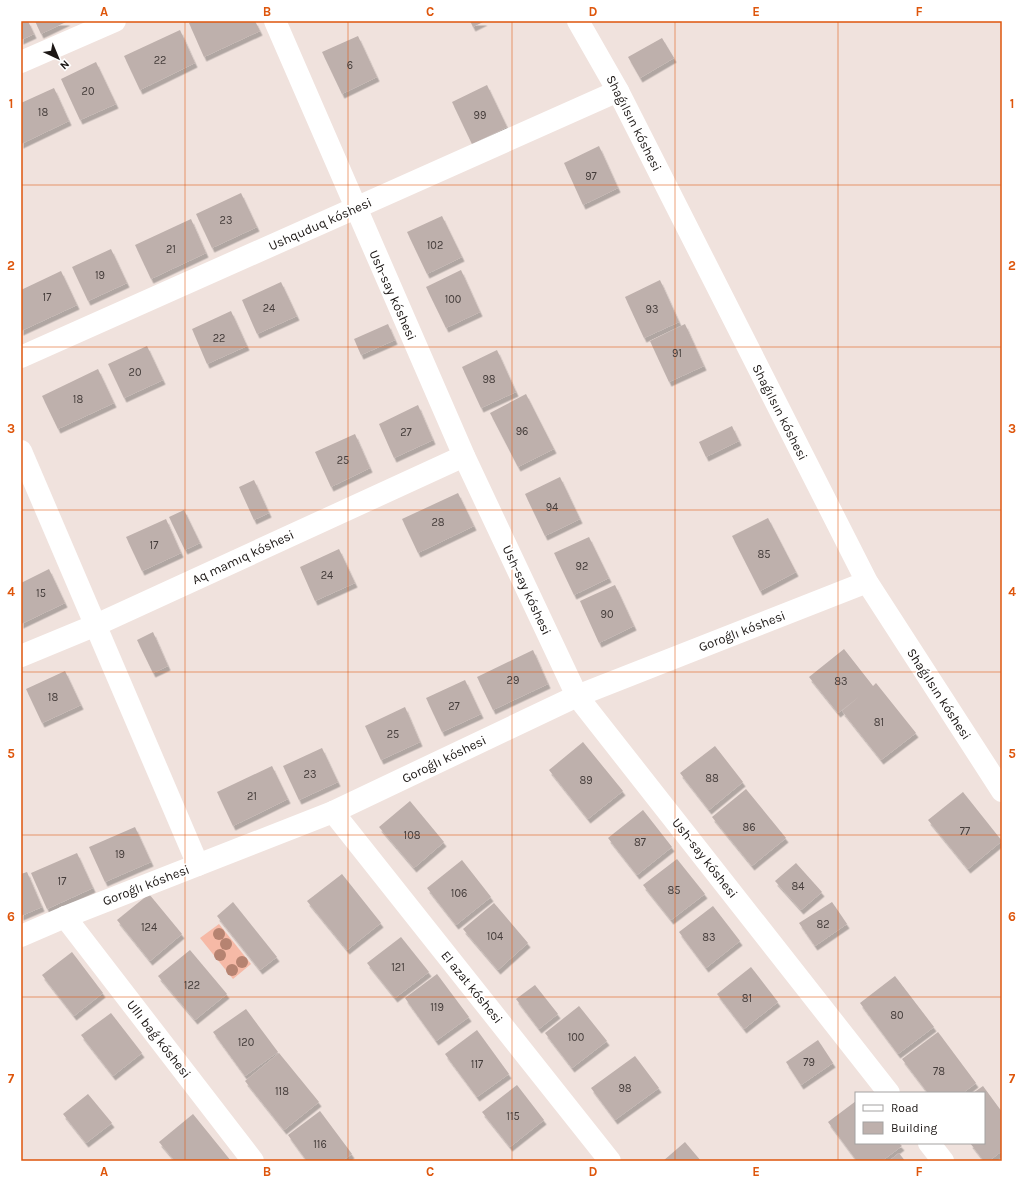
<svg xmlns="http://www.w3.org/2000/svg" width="1023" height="1182" viewBox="0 0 1023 1182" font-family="Karla,sans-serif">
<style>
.green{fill:#f6b9a6}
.building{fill:#beb0ac;filter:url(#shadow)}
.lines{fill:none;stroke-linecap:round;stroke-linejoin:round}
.minor{stroke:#fff;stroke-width:22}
.tree{fill:#b68371}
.grid{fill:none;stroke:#de560c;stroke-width:1;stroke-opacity:0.55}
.labels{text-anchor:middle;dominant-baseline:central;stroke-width:3.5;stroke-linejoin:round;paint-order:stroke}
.number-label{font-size:11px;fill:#443c3a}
.street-label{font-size:13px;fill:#1b1614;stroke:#fff}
.neatline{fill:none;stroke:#de560c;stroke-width:1.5}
.grid-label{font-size:13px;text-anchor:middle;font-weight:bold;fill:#de560c}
</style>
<defs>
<filter id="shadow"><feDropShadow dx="2.5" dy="4.5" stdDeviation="0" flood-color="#0004"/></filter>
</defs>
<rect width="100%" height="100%" fill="#f0e2dd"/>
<polygon class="green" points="219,924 251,964 233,979 200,938"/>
<g class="building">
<polygon points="21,21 28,21 34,34 21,40"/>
<polygon points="35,21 68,21 41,34"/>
<polygon points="193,21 255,21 260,31 204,57 189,23"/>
<polygon points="470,21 485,21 473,27"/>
<polygon points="180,30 195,63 140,90 124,56"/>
<polygon points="358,36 377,77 342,94 322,52"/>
<polygon points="662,38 674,58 640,78 628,57"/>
<polygon points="96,62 116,104 80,120 61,79"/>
<polygon points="487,85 507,127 472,144 452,102"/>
<polygon points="54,88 69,121 21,144 21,103"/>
<polygon points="599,146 618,188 583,205 564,163"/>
<polygon points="241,193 257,227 212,248 196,214"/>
<polygon points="442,216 462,257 427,274 407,232"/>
<polygon points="191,219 206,253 151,279 135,245"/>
<polygon points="111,249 127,283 88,301 72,267"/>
<polygon points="461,270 480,312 446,328 426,287"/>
<polygon points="61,271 77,305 21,331 21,290"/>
<polygon points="660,280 679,322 644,338 625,297"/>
<polygon points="281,282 297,316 257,334 242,300"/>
<polygon points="231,311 247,346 207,364 192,329"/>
<polygon points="388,324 395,340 361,355 354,339"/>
<polygon points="685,324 704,366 669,382 650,341"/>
<polygon points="147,346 163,380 124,398 108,364"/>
<polygon points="497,350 516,392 481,408 462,367"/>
<polygon points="98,369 114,403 58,429 42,396"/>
<polygon points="526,394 554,449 518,467 490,413"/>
<polygon points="418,405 433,440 394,458 379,424"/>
<polygon points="732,426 739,441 706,457 699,442"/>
<polygon points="355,434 370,468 331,487 315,452"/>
<polygon points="560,477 580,519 545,536 525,494"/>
<polygon points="254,480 269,513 254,520 239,487"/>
<polygon points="458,493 474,526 418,553 402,519"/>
<polygon points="184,510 200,543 185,550 169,517"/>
<polygon points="768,518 796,572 760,591 732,536"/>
<polygon points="166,519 181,553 142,571 126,537"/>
<polygon points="589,537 609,578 574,595 554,553"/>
<polygon points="339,549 355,583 315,601 300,567"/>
<polygon points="49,569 65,603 21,624 21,583"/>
<polygon points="615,585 634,626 599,643 580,601"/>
<polygon points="153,632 168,666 153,673 137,640"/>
<polygon points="844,649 873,686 876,683 916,733 881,760 842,711 860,696 838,713 809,677"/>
<polygon points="533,650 548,684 493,710 477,677"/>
<polygon points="65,671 81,705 42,723 26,689"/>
<polygon points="465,680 481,714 442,732 426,698"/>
<polygon points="405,707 420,742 381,760 365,726"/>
<polygon points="583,742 623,791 588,819 549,770"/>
<polygon points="715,746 743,782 709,810 680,773"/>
<polygon points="322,748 338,782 299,800 283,766"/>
<polygon points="272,766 288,799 233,826 217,792"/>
<polygon points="746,789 786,838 752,866 712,817"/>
<polygon points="963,792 1002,841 968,869 928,820"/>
<polygon points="410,801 444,842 414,868 379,827"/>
<polygon points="643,810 672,847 637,875 608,838"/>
<polygon points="135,827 151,862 105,882 89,847"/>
<polygon points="77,853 93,888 47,909 31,873"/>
<polygon points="677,859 705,894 671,920 643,885"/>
<polygon points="462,860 491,897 456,925 427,888"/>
<polygon points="796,863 822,892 801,910 775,881"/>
<polygon points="27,872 42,907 21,916 21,874"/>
<polygon points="342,874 381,923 347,950 307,901"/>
<polygon points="149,894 182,934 150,961 117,920"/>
<polygon points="233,902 277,957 260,970 217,916"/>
<polygon points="832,902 847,924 815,946 799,923"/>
<polygon points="494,903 528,943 498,970 463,929"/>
<polygon points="713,906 740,941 706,968 679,932"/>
<polygon points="401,937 429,972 395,998 367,963"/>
<polygon points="190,950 227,994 195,1020 158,976"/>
<polygon points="72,952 103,993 74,1016 42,975"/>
<polygon points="751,967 778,1002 744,1029 717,994"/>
<polygon points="437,974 469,1017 436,1041 405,998"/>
<polygon points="895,976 934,1027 898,1054 860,1003"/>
<polygon points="535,985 558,1014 539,1029 516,999"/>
<polygon points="579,1006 607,1041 572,1068 545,1033"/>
<polygon points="246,1009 278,1052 245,1076 213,1032"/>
<polygon points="111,1013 142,1053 113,1076 81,1035"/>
<polygon points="477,1030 509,1074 477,1097 445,1054"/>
<polygon points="938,1032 976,1083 963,1093 928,1093 902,1059"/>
<polygon points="818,1040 833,1063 801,1085 786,1062"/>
<polygon points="279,1053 319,1102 284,1130 245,1081"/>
<polygon points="635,1056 659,1088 615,1120 591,1088"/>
<polygon points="517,1085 544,1120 510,1147 482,1112"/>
<polygon points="983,1086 1002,1112 1002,1151 989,1161 984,1161 970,1143 984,1143 984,1093 973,1093"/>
<polygon points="88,1094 112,1123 86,1143 63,1114"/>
<polygon points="856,1101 856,1143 899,1143 902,1146 882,1161 857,1161 828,1122"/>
<polygon points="320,1111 352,1154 342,1161 307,1161 288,1135"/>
<polygon points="193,1114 231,1161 175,1161 159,1142"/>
<polygon points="685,1142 701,1161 663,1161"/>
<polygon points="899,1153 905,1161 889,1161"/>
</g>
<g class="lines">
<g class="minor">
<polyline points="275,21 464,456 577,696 889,1093"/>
<polyline points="578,21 618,91 867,582 1002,791"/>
<polyline points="21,62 115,21"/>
<polyline points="21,357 618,91"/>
<polyline points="21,451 198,865"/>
<polyline points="21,656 96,625 464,456"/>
<polyline points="333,812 610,1161"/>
<polyline points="65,917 253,1161"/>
<polyline points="21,936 65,917 333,812 577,696 867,582"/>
<polyline points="929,1143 943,1161"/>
</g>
</g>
<g class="tree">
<circle cx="219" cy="934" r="6"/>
<circle cx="226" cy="944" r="6"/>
<circle cx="220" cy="955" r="6"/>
<circle cx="242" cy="962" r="6"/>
<circle cx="232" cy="970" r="6"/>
</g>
<path class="grid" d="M185,21V1161M348,21V1161M512,21V1161M675,21V1161M838,21V1161M21,185H1002M21,347H1002M21,510H1002M21,672H1002M21,835H1002M21,997H1002"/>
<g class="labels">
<g class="number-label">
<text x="160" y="60">22</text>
<text x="350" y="65">6</text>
<text x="88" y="91">20</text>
<text x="43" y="112">18</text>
<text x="480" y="115">99</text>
<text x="591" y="176">97</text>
<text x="226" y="220">23</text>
<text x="435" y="245">102</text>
<text x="171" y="249">21</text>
<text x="100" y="275">19</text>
<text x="47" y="297">17</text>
<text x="453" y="299">100</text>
<text x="269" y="308">24</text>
<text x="652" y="309">93</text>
<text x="219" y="338">22</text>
<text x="677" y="353">91</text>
<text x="135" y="372">20</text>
<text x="489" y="379">98</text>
<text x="78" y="399">18</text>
<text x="522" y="431">96</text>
<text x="406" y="432">27</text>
<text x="343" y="460">25</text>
<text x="552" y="507">94</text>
<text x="438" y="522">28</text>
<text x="154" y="545">17</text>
<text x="764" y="554">85</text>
<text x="582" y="566">92</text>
<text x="327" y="575">24</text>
<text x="41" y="593">15</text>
<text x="607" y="614">90</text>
<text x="513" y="680">29</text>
<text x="841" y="681">83</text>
<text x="53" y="697">18</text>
<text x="454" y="706">27</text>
<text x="879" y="722">81</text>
<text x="393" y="734">25</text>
<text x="310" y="774">23</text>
<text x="712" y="778">88</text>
<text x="586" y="780">89</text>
<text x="252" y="796">21</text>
<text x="749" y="827">86</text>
<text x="965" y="831">77</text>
<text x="412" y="835">108</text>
<text x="640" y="842">87</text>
<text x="120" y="854">19</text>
<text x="62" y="881">17</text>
<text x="798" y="886">84</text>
<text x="674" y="890">85</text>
<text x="459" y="893">106</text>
<text x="823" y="924">82</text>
<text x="149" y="927">124</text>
<text x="495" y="936">104</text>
<text x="709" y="937">83</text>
<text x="398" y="967">121</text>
<text x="192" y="985">122</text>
<text x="747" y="998">81</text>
<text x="437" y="1007">119</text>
<text x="897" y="1015">80</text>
<text x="576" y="1037">100</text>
<text x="246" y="1042">120</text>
<text x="809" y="1062">79</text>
<text x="477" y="1064">117</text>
<text x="939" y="1071">78</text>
<text x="625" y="1088">98</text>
<text x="282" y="1091">118</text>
<text x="513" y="1116">115</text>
<text x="320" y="1144">116</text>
</g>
<g class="street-label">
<text transform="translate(634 123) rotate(63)">Shaǵılsın kóshesi</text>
<text transform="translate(320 224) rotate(-24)">Ushquduq kóshesi</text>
<text transform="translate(393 295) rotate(66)">Ush-say kóshesi</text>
<text transform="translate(780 412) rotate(63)">Shaǵılsın kóshesi</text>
<text transform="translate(243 557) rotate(-25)">Aq mamıq kóshesi</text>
<text transform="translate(527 590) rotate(65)">Ush-say kóshesi</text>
<text transform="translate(742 631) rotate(-21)">Goroǵlı kóshesi</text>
<text transform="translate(939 694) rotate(57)">Shaǵılsın kóshesi</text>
<text transform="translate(444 759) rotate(-26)">Goroǵlı kóshesi</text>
<text transform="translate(705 858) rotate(52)">Ush-say kóshesi</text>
<text transform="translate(146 885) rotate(-21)">Goroǵlı kóshesi</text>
<text transform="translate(472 987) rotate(51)">El azat kóshesi</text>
<text transform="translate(159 1039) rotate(52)">Ullı baǵ kóshesi</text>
</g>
</g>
<rect width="1023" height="1182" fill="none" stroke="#ffffff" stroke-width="44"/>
<rect x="855" y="1092" width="130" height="52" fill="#ffffff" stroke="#a4a2a1"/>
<rect x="863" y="1105" width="20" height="6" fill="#ffffff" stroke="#a4a2a1"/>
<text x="891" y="1112" font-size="12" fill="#1b1614">Road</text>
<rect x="863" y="1122" width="20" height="12" fill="#beb0ac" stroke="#a4a2a1"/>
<text x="891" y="1132" font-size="12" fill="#1b1614">Building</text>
<g transform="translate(58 58) rotate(136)" stroke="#ffffff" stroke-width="3" paint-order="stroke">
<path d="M0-3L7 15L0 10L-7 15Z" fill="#1b1614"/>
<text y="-6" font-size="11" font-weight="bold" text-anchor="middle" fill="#1b1614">N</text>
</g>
<rect x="22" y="22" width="979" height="1138" class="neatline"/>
<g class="grid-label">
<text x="104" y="16">A</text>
<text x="267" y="16">B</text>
<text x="430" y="16">C</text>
<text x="593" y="16">D</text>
<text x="756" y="16">E</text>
<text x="919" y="16">F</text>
<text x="11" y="108">1</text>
<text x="1012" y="108">1</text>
<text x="11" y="270">2</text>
<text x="1012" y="270">2</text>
<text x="11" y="433">3</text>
<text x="1012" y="433">3</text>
<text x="11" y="596">4</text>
<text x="1012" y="596">4</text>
<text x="11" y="758">5</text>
<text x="1012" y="758">5</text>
<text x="11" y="921">6</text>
<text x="1012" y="921">6</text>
<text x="11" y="1083">7</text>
<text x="1012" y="1083">7</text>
<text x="104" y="1176">A</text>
<text x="267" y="1176">B</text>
<text x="430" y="1176">C</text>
<text x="593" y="1176">D</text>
<text x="756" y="1176">E</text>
<text x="919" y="1176">F</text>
</g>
</svg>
